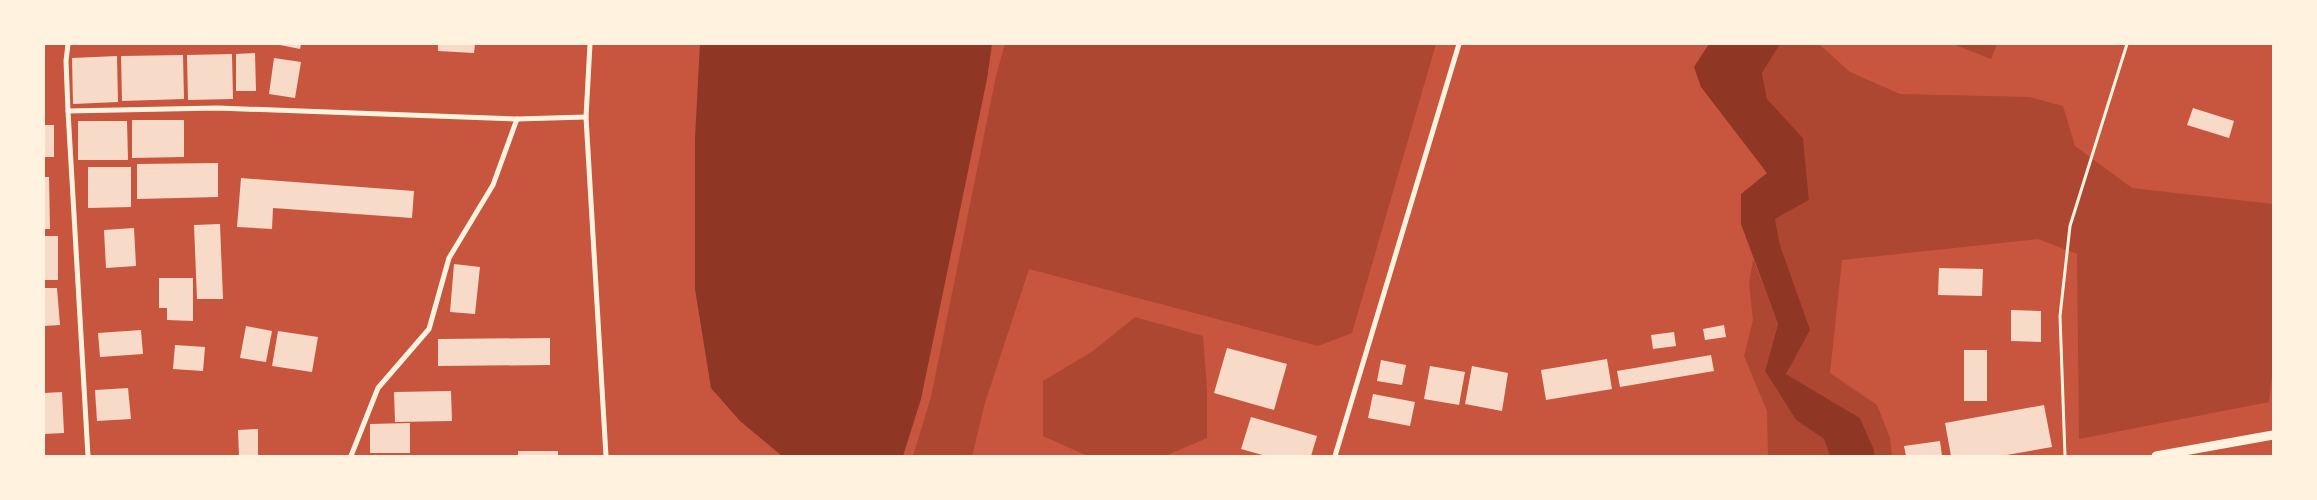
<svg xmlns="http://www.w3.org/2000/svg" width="2317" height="500" viewBox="0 0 2317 500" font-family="'Work Sans',sans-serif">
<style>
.green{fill:#ae4732}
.water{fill:#8f3625}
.building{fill:#f7dbc8}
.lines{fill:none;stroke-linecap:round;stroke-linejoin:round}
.path{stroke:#fff3e0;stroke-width:3}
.minor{stroke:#fff3e0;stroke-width:5}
.tertiary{stroke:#fff3e0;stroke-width:9}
</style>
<rect width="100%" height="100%" fill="#c8553d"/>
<g class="green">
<polygon points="1005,44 1436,44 1352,333 1318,346 1029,269 985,403 972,456 913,456 931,397 996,76"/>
<polygon points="1780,44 1819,44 1850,72 1900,94 2029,97 2063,106 2075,146 2132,188 2273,204 2273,366 2269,402 2079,439 2077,254 2038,239 1842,260 1830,373 1877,405 1890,438 1892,456 1874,456 1874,450 1860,418 1786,374 1809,330 1780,245 1775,219 1809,200 1803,138 1767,99 1762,73"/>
<polygon points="1953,44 1997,44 1991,59"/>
<polygon points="1753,259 1778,324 1765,371 1796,420 1824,439 1830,456 1768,456 1767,411 1744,356 1753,320 1749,284"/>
<polygon points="1135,317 1203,336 1207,390 1207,438 1165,456 1088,456 1043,436 1043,381 1093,351"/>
</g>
<g class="water">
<polygon points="700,44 992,44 987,79 921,399 903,456 782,456 740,421 711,388 695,289 695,138"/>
<polygon points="1709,44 1780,44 1762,73 1767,99 1803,138 1809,200 1775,219 1780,245 1810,330 1786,374 1860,418 1874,450 1874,456 1830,456 1824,439 1796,420 1765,371 1778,324 1741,224 1741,194 1767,173 1701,87 1694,67"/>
</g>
<g class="building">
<polygon points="275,44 301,44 300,49"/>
<polygon points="438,44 475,44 474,53 438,51"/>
<polygon points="255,53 256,91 236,91 236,54"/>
<polygon points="232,54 233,99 188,100 187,55"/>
<polygon points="183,55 184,99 122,101 121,56"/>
<polygon points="117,56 118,102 73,104 72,58"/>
<polygon points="274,58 301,62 295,98 269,94"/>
<polygon points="2193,108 2234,121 2229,138 2187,125"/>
<polygon points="132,120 184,120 184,157 132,158"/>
<polygon points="78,121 127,121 128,160 78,160"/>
<rect x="44" y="125" width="10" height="32"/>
<polygon points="218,163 218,197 137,199 137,164"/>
<polygon points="88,167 131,167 131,207 88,208"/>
<polygon points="44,177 49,177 50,229 44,229"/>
<polygon points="241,178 414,191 412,218 273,208 272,229 237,227"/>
<polygon points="220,224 223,299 197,299 194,225"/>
<polygon points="134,228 136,266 106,268 104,230"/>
<rect x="44" y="236" width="14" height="44"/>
<polygon points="454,264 480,267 475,314 450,312"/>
<polygon points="1939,268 1983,269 1982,296 1938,295"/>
<polygon points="159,278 193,278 193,321 167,320 167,308 159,308"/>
<polygon points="44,288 57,288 60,325 44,326"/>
<polygon points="2011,310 2041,311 2041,342 2011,341"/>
<polygon points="1724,325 1726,337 1705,340 1703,329"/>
<polygon points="246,326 272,331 266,362 240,358"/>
<polygon points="141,330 143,354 100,357 98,333"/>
<polygon points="278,331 318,337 312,372 272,366"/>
<polygon points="1674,332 1676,346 1653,349 1651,335"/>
<polygon points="550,338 550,365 438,366 438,339"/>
<polygon points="175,345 205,347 203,371 173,369"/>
<polygon points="1227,348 1287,364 1274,410 1214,393"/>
<rect x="1964" y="350" width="23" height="51"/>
<polygon points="1711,355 1714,371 1620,387 1617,371"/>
<polygon points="1607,359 1612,389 1546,400 1541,370"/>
<polygon points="1381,360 1406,365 1402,385 1377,381"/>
<polygon points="1430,366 1465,372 1459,405 1424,399"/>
<polygon points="1472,366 1508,373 1502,411 1465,404"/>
<polygon points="128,388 131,419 97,421 95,390"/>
<polygon points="451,391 452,421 395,422 394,392"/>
<polygon points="62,392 64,433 44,434 44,393"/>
<polygon points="1373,394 1415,402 1410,426 1368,418"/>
<polygon points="2044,405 2052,447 2001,456 1951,456 1945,423"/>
<polygon points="1251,417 1317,436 1311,456 1266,456 1241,449"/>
<polygon points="410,423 410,453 370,453 370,424"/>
<polygon points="258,429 258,456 239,456 238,430"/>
<polygon points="1940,441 1942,456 1906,456 1904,446"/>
<rect x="518" y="451" width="40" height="5"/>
</g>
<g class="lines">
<polyline class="path" points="2065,456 2060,316 2070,226 2127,44"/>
<g class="minor">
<polyline points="68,44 66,61 68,111 88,456"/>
<polyline points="590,44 586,117 606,456"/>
<polyline points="68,111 217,108 517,119 586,117"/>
<polyline points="351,456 378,388 429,329 449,258 493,185 517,119"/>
<polyline points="1335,456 1459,44"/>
</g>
<polyline class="tertiary" points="2156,456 2273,435"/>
</g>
<rect width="2317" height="500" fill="none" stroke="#fff3e0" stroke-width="90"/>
</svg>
